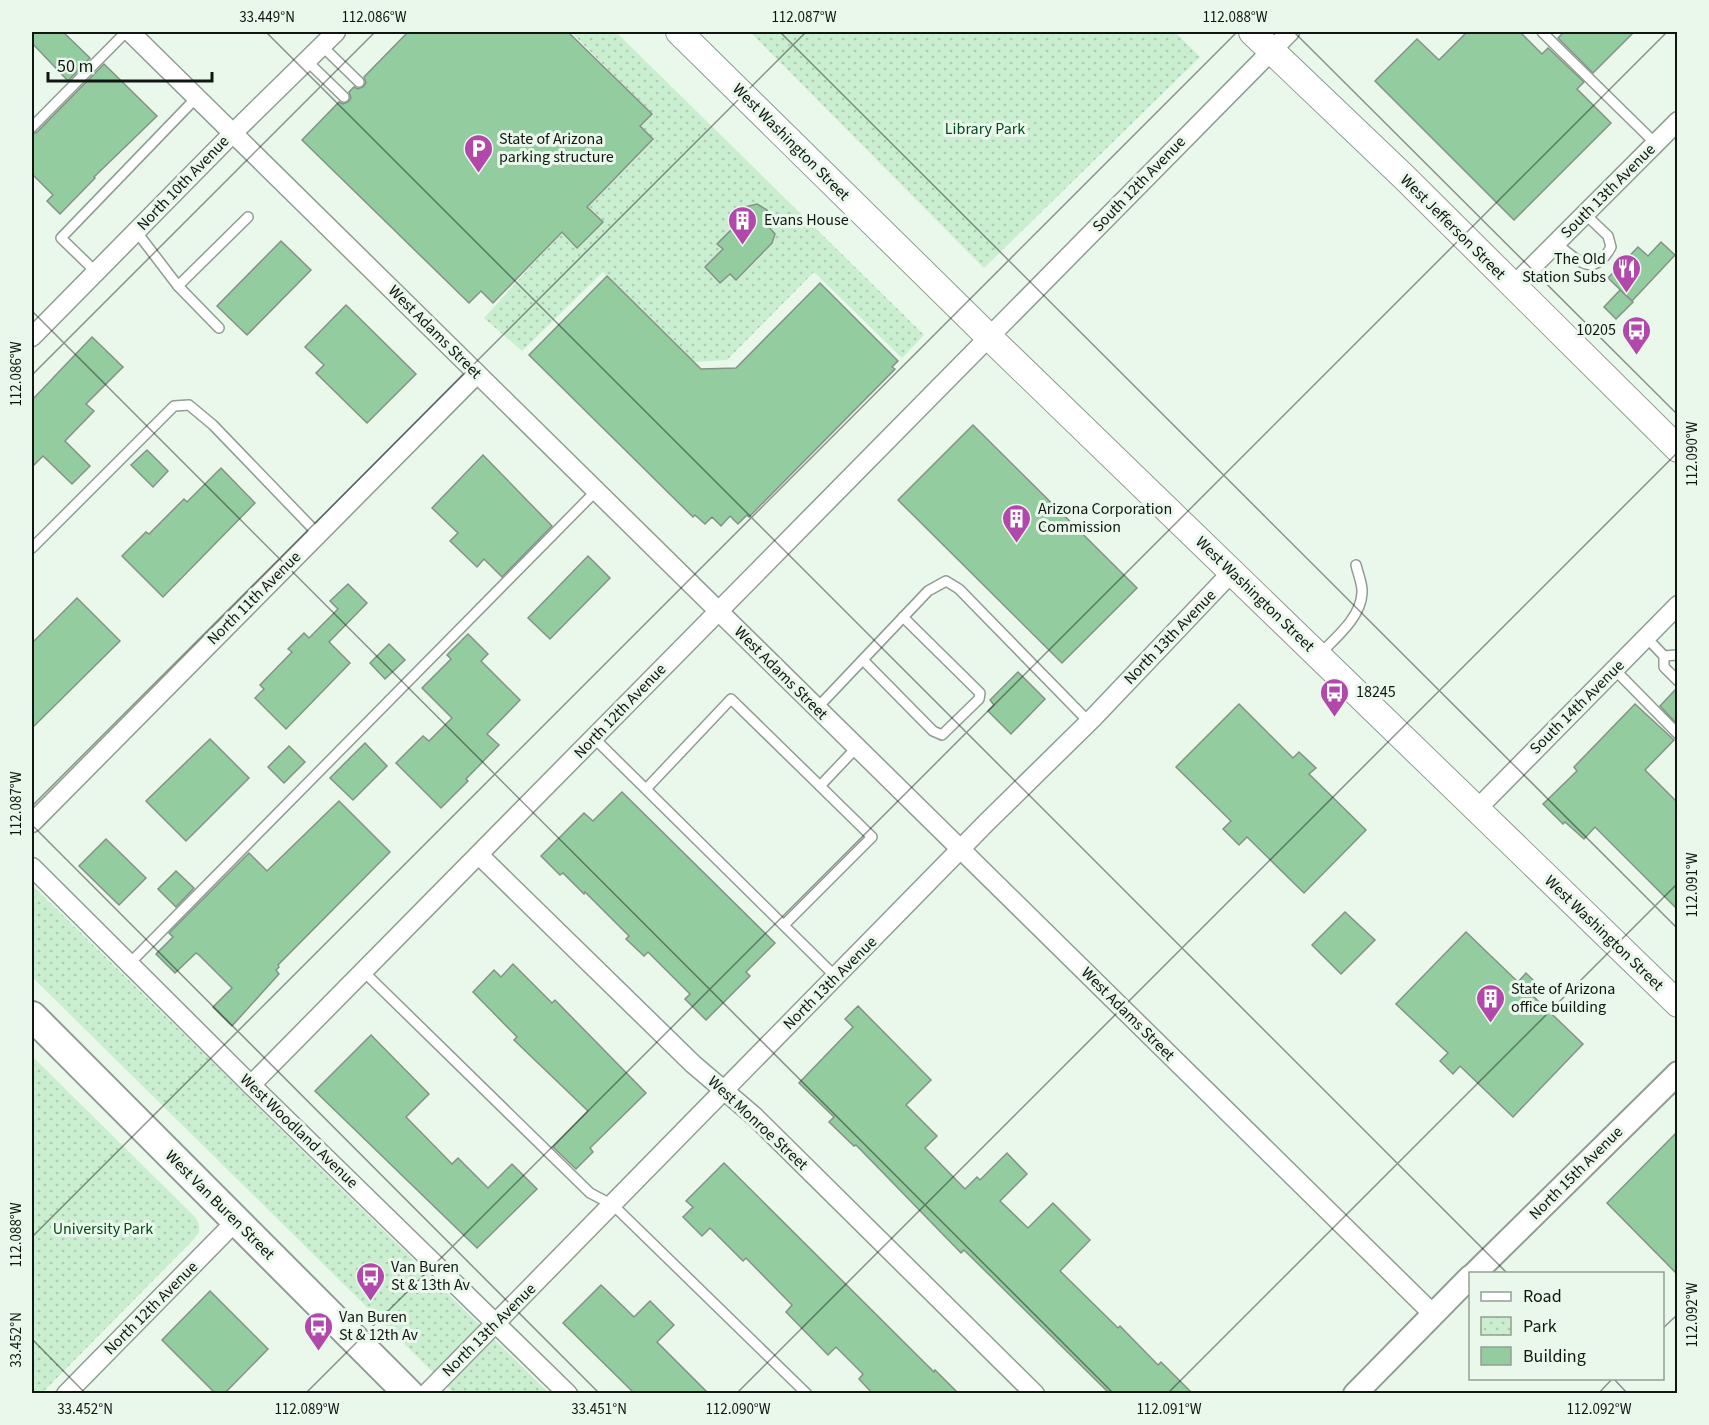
<svg xmlns="http://www.w3.org/2000/svg" width="1709" height="1425" viewBox="0 0 1709 1425" font-family="'Source Sans 3',sans-serif">
<style>
.park{fill:url(#park-dots)}
.building{fill:#93cd9f;stroke:#859287;stroke-width:1.5}
.lines{fill:none;stroke-linecap:round;stroke-linejoin:round}
.service-casing{stroke:#909d92;stroke-width:12}
.minor-casing{stroke:#909d92;stroke-width:21}
.tertiary-casing{stroke:#909d92;stroke-width:26}
.secondary-casing{stroke:#909d92;stroke-width:28}
.primary-casing{stroke:#909d92;stroke-width:32}
.service{stroke:#fff;stroke-width:9}
.minor{stroke:#fff;stroke-width:18}
.tertiary{stroke:#fff;stroke-width:22}
.secondary{stroke:#fff;stroke-width:26}
.primary{stroke:#fff;stroke-width:28}
.ticks{fill:none;stroke:#111612;stroke-width:1.5;stroke-opacity:0.45}
.labels{text-anchor:middle;dominant-baseline:central;stroke-width:6;stroke-linejoin:round;paint-order:stroke}
.park-label{font-size:16px;fill:#02481f;stroke:#eaf8ec}
.poi-label{font-size:16px;fill:#111612;stroke:#eaf8ec;text-anchor:start}
.street-label{font-size:16px;fill:#111612;stroke:#eaf8ec}
.neatline{fill:none;stroke:#111612;stroke-width:2}
.ticks-label{font-size:15px;text-anchor:middle;fill:#111612}
</style>
<defs>
<pattern id="park-dots" width="8" height="8" patternUnits="userSpaceOnUse" patternTransform="scale(1.5)"><rect width="8" height="8" fill="#caeed0"/><path d="M2 2h.1M6 6h.1" fill="none" stroke="#accbb2" stroke-width="1.8" stroke-linecap="round"/></pattern>
</defs>
<rect width="100%" height="100%" fill="#eaf8ec"/>
<g class="park">
<polygon points="571,32 616,32 924,335 902,358 814,272 727,360 693,362 603,272 522,351 484,318 562,232 577,247 602,222 587,207 653,140 640,126 652,114"/>
<polygon points="750,32 1175,32 1200,57 984,268"/>
<polygon points="32,885 549,1393 454,1393 32,977"/>
<polygon points="32,1056 195,1217 199,1224 199,1233 190,1243 41,1394 32,1393"/>
</g>
<g class="building">
<polygon points="32,32 63,32 90,58 68,81 32,43"/>
<polygon points="408,32 568,32 652,114 640,126 653,139 587,207 603,222 577,248 562,232 493,303 481,291 469,303 302,140 339,102 343,104 348,102 351,98 349,92 354,87 358,89 363,87 366,83 364,77"/>
<polygon points="1467,32 1520,32 1542,54 1548,48 1584,82 1577,89 1611,123 1514,220 1375,81 1417,39 1439,60"/>
<polygon points="1564,32 1634,32 1593,73 1558,38"/>
<polygon points="104,64 157,116 94,177 95,178 60,214 47,201 53,195 32,174 32,134 37,132"/>
<polygon points="757,204 767,210 768,226 775,234 772,243 736,280 730,274 720,283 705,267 723,249 717,244 735,226 730,222 745,207"/>
<polygon points="281,241 311,270 247,335 217,306"/>
<polygon points="1661,242 1675,255 1632,301 1608,278 1638,247 1648,256"/>
<polygon points="607,276 701,369 736,368 820,283 898,361 892,367 895,369 749,517 747,515 738,524 730,516 721,526 712,517 705,524 695,515 693,517 529,355"/>
<polygon points="1620,290 1633,302 1616,319 1604,307"/>
<polygon points="346,305 416,374 367,423 316,373 324,365 305,347"/>
<polygon points="92,337 123,367 86,404 94,411 65,441 90,466 72,484 43,456 32,467 32,400"/>
<polygon points="973,425 1137,588 1062,663 898,500"/>
<polygon points="147,450 168,471 153,487 131,465"/>
<polygon points="483,455 552,526 502,577 484,559 477,567 450,541 458,533 432,508"/>
<polygon points="221,468 255,503 163,597 122,556 146,532 149,534 184,499 187,502"/>
<polygon points="588,556 610,578 550,639 528,618"/>
<polygon points="348,584 367,603 329,642 350,663 286,729 255,698 264,689 260,685 292,652 288,649 304,633 309,638 338,609 330,601"/>
<polygon points="77,598 120,641 32,728 32,643"/>
<polygon points="468,634 488,654 481,661 520,700 487,734 499,745 466,779 468,781 441,808 396,763 423,736 429,741 452,718 422,688 451,659 447,655"/>
<polygon points="389,644 405,660 385,679 370,663"/>
<polygon points="1018,672 1045,699 1011,734 988,711 994,705 990,700"/>
<polygon points="1677,688 1677,724 1660,706"/>
<polygon points="1239,704 1293,758 1299,752 1316,768 1309,774 1366,830 1304,893 1247,837 1239,845 1223,829 1231,821 1176,767"/>
<polygon points="1635,704 1674,740 1645,770 1677,802 1677,909 1595,827 1584,839 1565,822 1563,824 1543,804 1577,771 1574,767"/>
<polygon points="210,739 249,778 186,841 146,801"/>
<polygon points="365,743 387,766 353,800 330,778"/>
<polygon points="289,746 305,762 284,783 268,767"/>
<polygon points="622,792 775,943 746,972 750,976 706,1020 685,999 690,994 648,952 644,956 626,939 629,936 585,892 584,894 563,873 560,875 541,856 584,813 593,821"/>
<polygon points="339,801 390,852 278,965 279,967 276,970 279,974 232,1026 213,1007 232,988 199,955 196,953 175,973 156,954 173,937 169,933 249,853 267,871"/>
<polygon points="106,839 146,878 119,905 79,866"/>
<polygon points="176,871 194,888 176,907 158,889"/>
<polygon points="1345,912 1375,940 1341,974 1312,945"/>
<polygon points="1466,932 1518,982 1526,973 1540,987 1532,995 1583,1044 1513,1117 1460,1066 1453,1074 1440,1061 1448,1053 1396,1004"/>
<polygon points="513,964 552,1003 555,1000 646,1093 590,1148 593,1152 576,1169 553,1147 588,1111 514,1040 517,1037 473,992 494,970 501,977"/>
<polygon points="858,1006 931,1080 906,1105 937,1136 925,1148 965,1189 977,1177 980,1180 1007,1153 1027,1174 1000,1201 1028,1228 1053,1203 1090,1240 1060,1271 1118,1328 1120,1326 1158,1365 1161,1362 1193,1394 1110,1394 964,1250 961,1253 856,1145 854,1146 829,1122 834,1117 799,1083 853,1027 845,1019"/>
<polygon points="371,1035 429,1094 406,1117 452,1164 458,1158 488,1188 512,1164 537,1189 477,1248 315,1091"/>
<polygon points="1677,1132 1677,1274 1607,1203"/>
<polygon points="724,1163 934,1372 935,1370 959,1394 873,1394 859,1379 863,1374 836,1347 828,1355 786,1312 792,1305 746,1258 743,1261 710,1228 702,1236 683,1217 693,1207 686,1201"/>
<polygon points="601,1285 634,1317 650,1301 674,1325 657,1342 709,1394 635,1394 563,1323"/>
<polygon points="210,1291 268,1349 224,1394 216,1394 162,1340"/>
</g>
<g class="lines">
<defs>
<g id="service">
<polyline points="1542,32 1655,143"/>
<polyline points="322,46 359,82"/>
<polyline points="307,61 344,97"/>
<polyline points="32,127 126,32"/>
<polyline points="136,231 178,286 248,217"/>
<path d="M1556,243C1576,259 1593,280 1611,247L1608,236L1585,214"/>
<polyline points="96,272 61,238 197,97"/>
<polyline points="178,286 219,328"/>
<polyline points="32,548 174,406 189,405 213,425 318,534"/>
<polyline points="1646,637 1664,656 1664,667 1678,681"/>
<path d="M1319,655C1334,639 1361,618 1362,593C1363,585 1358,574 1356,565"/>
<polyline points="1664,656 1676,655 1678,656"/>
<polyline points="863,660 933,731 942,735 979,699 980,693 903,617"/>
<polyline points="1614,669 1678,734"/>
<polyline points="817,708 928,591 946,581 959,589 1089,722"/>
<polyline points="594,738 836,977"/>
<polyline points="646,789 731,699 820,786 857,747"/>
<polyline points="784,925 872,837 820,786"/>
<polyline points="130,963 596,491"/>
<polyline points="363,971 590,1193 613,1205 807,1394"/>
</g>
<g id="minor">
<polyline points="130,32 1433,1314"/>
<polyline points="1513,286 1678,121"/>
<polyline points="32,337 233,133 336,32"/>
<polyline points="1477,809 1678,605"/>
<polyline points="32,823 477,374"/>
<polyline points="479,855 693,1064 754,1116 1035,1394"/>
<polyline points="32,867 251,1085 568,1394"/>
<polyline points="251,1085 1290,32"/>
<polyline points="66,1394 235,1222"/>
<polyline points="426,1394 986,823 1093,718 1232,572"/>
</g>
<g id="tertiary">
<polyline points="1474,1274 1678,1073"/>
<polyline points="1355,1394 1470,1277"/>
</g>
<g id="secondary">
<polyline points="679,32 988,336 1678,1004"/>
<polyline points="1252,32 1404,177 1678,449"/>
</g>
<polyline id="primary" points="32,1016 409,1394"/>
</defs>
<use href="#service" class="service-casing"/>
<use href="#minor" class="minor-casing"/>
<use href="#tertiary" class="tertiary-casing"/>
<use href="#secondary" class="secondary-casing"/>
<use href="#primary" class="primary-casing"/>
<use href="#service" class="service"/>
<use href="#minor" class="minor"/>
<use href="#tertiary" class="tertiary"/>
<use href="#secondary" class="secondary"/>
<use href="#primary" class="primary"/>
</g>
<path class="ticks" d="M266,32L1508,1274M780,32L1678,929M1294,32L1678,415M32,311L1114,1394M32,375L375,32M32,806L806,32M32,825L600,1394M32,1237L1237,32M1662,1329L1678,1314M32,1339L86,1394M1613,1378L1628,1394M305,1394L1667,32M736,1394L1678,452M1167,1394L1678,883M1598,1394L1613,1378"/>
<defs>
<symbol id="parking-pin" viewBox="-11 -11 22 30"><path d="M0 17L-7.5 6A9.5 9.5 0 1 1 7.5 6Z" fill="#b148aa" stroke="#eaf8ec"/><path d="M-3.5-5.5H1a3.5 3.5 0 0 1 0 7H-1V5.5H-3.5ZM-1-3.4V-.6H.8a1.4 1.4 0 0 0 0-2.8Z" fill="#fff"/></symbol>
<symbol id="building-pin" viewBox="-11 -11 22 30"><path d="M0 17L-7.5 6A9.5 9.5 0 1 1 7.5 6Z" fill="#b148aa" stroke="#eaf8ec"/><path d="M-4-6H4V6H1V3H-1V6H-4ZM-2.5-4.3h1.7v1.8h-1.7ZM.8-4.3h1.7v1.8H.8ZM-2.5-1h1.7V.8h-1.7ZM.8-1h1.7V.8H.8Z" fill="#fff"/></symbol>
<symbol id="restaurant-pin" viewBox="-11 -11 22 30"><path d="M0 17L-7.5 6A9.5 9.5 0 1 1 7.5 6Z" fill="#b148aa" stroke="#eaf8ec"/><path d="M-5-6h1v4h1v-4h1v4h1v-4h1v5L-1.5 .5V6h-2V.5L-5-1ZM5-6V6H3V1.5H1.5Q1.5-4 5-6Z" fill="#fff"/></symbol>
<symbol id="bus-pin" viewBox="-11 -11 22 30"><path d="M0 17L-7.5 6A9.5 9.5 0 1 1 7.5 6Z" fill="#b148aa" stroke="#eaf8ec"/><path d="M-5-6H5V4H4V6H2V4H-2V6H-4V4H-5ZM-3.5-4V0h7V-4ZM-3.5 1.2v1.5H-2V1.2ZM2 1.2v1.5H3.5V1.2Z" fill="#fff"/></symbol>
</defs>
<g fill-rule="evenodd">
<use href="#parking-pin" x="462" y="132" width="33" height="45"/>
<use href="#building-pin" x="726" y="204" width="33" height="45"/>
<use href="#restaurant-pin" x="1610" y="252" width="33" height="45"/>
<use href="#bus-pin" x="1620" y="314" width="33" height="45"/>
<use href="#building-pin" x="1000" y="502" width="33" height="45"/>
<use href="#bus-pin" x="1318" y="676" width="33" height="45"/>
<use href="#building-pin" x="1474" y="982" width="33" height="45"/>
<use href="#bus-pin" x="354" y="1260" width="33" height="45"/>
<use href="#bus-pin" x="302" y="1310" width="33" height="45"/>
</g>
<g class="labels">
<g class="park-label">
<text x="985" y="129">Library Park</text>
<text x="103" y="1229">University Park</text>
</g>
<g class="poi-label">
<text x="499" y="139">State of Arizona<tspan x="499" dy="18">parking structure</tspan></text>
<text x="764" y="220">Evans House</text>
<text x="1606" y="259" text-anchor="end">The Old<tspan x="1606" dy="18">Station Subs</tspan></text>
<text x="1616" y="330" text-anchor="end">10205</text>
<text x="1038" y="509">Arizona Corporation<tspan x="1038" dy="18">Commission</tspan></text>
<text x="1356" y="692">18245</text>
<text x="1511" y="989">State of Arizona<tspan x="1511" dy="18">office building</tspan></text>
<text x="391" y="1267">Van Buren<tspan x="391" dy="18">St &amp; 13th Av</tspan></text>
<text x="339" y="1317">Van Buren<tspan x="339" dy="18">St &amp; 12th Av</tspan></text>
</g>
<g class="street-label">
<text transform="translate(791 142) rotate(45)">West Washington Street</text>
<text transform="translate(183 183) rotate(-46)">North 10th Avenue</text>
<text transform="translate(1139 184) rotate(-46)">South 12th Avenue</text>
<text transform="translate(1608 191) rotate(-45)">South 13th Avenue</text>
<text transform="translate(1453 227) rotate(45)">West Jefferson Street</text>
<text transform="translate(435 332) rotate(45)">West Adams Street</text>
<text transform="translate(1255 594) rotate(44)">West Washington Street</text>
<text transform="translate(254 598) rotate(-45)">North 11th Avenue</text>
<text transform="translate(1170 637) rotate(-46)">North 13th Avenue</text>
<text transform="translate(781 673) rotate(45)">West Adams Street</text>
<text transform="translate(1577 707) rotate(-45)">South 14th Avenue</text>
<text transform="translate(620 711) rotate(-46)">North 12th Avenue</text>
<text transform="translate(1604 933) rotate(44)">West Washington Street</text>
<text transform="translate(830 983) rotate(-45)">North 13th Avenue</text>
<text transform="translate(1128 1014) rotate(45)">West Adams Street</text>
<text transform="translate(758 1123) rotate(43)">West Monroe Street</text>
<text transform="translate(299 1131) rotate(44)">West Woodland Avenue</text>
<text transform="translate(1576 1173) rotate(-45)">North 15th Avenue</text>
<text transform="translate(220 1205) rotate(45)">West Van Buren Street</text>
<text transform="translate(151 1308) rotate(-45)">North 12th Avenue</text>
<text transform="translate(489 1330) rotate(-45)">North 13th Avenue</text>
</g>
</g>
<rect width="1709" height="1425" fill="none" stroke="#eaf8ec" stroke-width="66"/>
<rect x="1469" y="1272" width="195" height="108" fill="#eaf8ec" stroke="#939e95" stroke-width="1.5"/>
<rect x="1481" y="1292" width="30" height="9" fill="#ffffff" stroke="#939e95" stroke-width="1.5"/>
<text x="1523" y="1302" font-size="18" fill="#111612">Road</text>
<rect x="1481" y="1317" width="30" height="18" fill="url(#park-dots)" stroke="#939e95" stroke-width="1.5"/>
<text x="1523" y="1332" font-size="18" fill="#111612">Park</text>
<rect x="1481" y="1347" width="30" height="18" fill="#93cd9f" stroke="#939e95" stroke-width="1.5"/>
<text x="1523" y="1362" font-size="18" fill="#111612">Building</text>
<path d="M48 72v9h164v-9" fill="none" stroke="#111612" stroke-width="3"/>
<text x="57" y="72" font-size="18" fill="#111612" stroke="#eaf8ec" stroke-width="4.5" paint-order="stroke">50 m</text>
<rect x="33" y="33" width="1643" height="1359" class="neatline"/>
<g class="ticks-label">
<text x="267" y="22">33.449°N</text>
<text x="374" y="22">112.086°W</text>
<text x="804" y="22">112.087°W</text>
<text x="1235" y="22">112.088°W</text>
<text transform="translate(16 374) rotate(-90)" y="5">112.086°W</text>
<text transform="translate(1692 454) rotate(-90)" y="5">112.090°W</text>
<text transform="translate(16 804) rotate(-90)" y="5">112.087°W</text>
<text transform="translate(1692 885) rotate(-90)" y="5">112.091°W</text>
<text transform="translate(16 1235) rotate(-90)" y="5">112.088°W</text>
<text transform="translate(1692 1315) rotate(-90)" y="5">112.092°W</text>
<text transform="translate(16 1340) rotate(-90)" y="5">33.452°N</text>
<text x="85" y="1414">33.452°N</text>
<text x="307" y="1414">112.089°W</text>
<text x="599" y="1414">33.451°N</text>
<text x="738" y="1414">112.090°W</text>
<text x="1169" y="1414">112.091°W</text>
<text x="1599" y="1414">112.092°W</text>
</g>
</svg>
